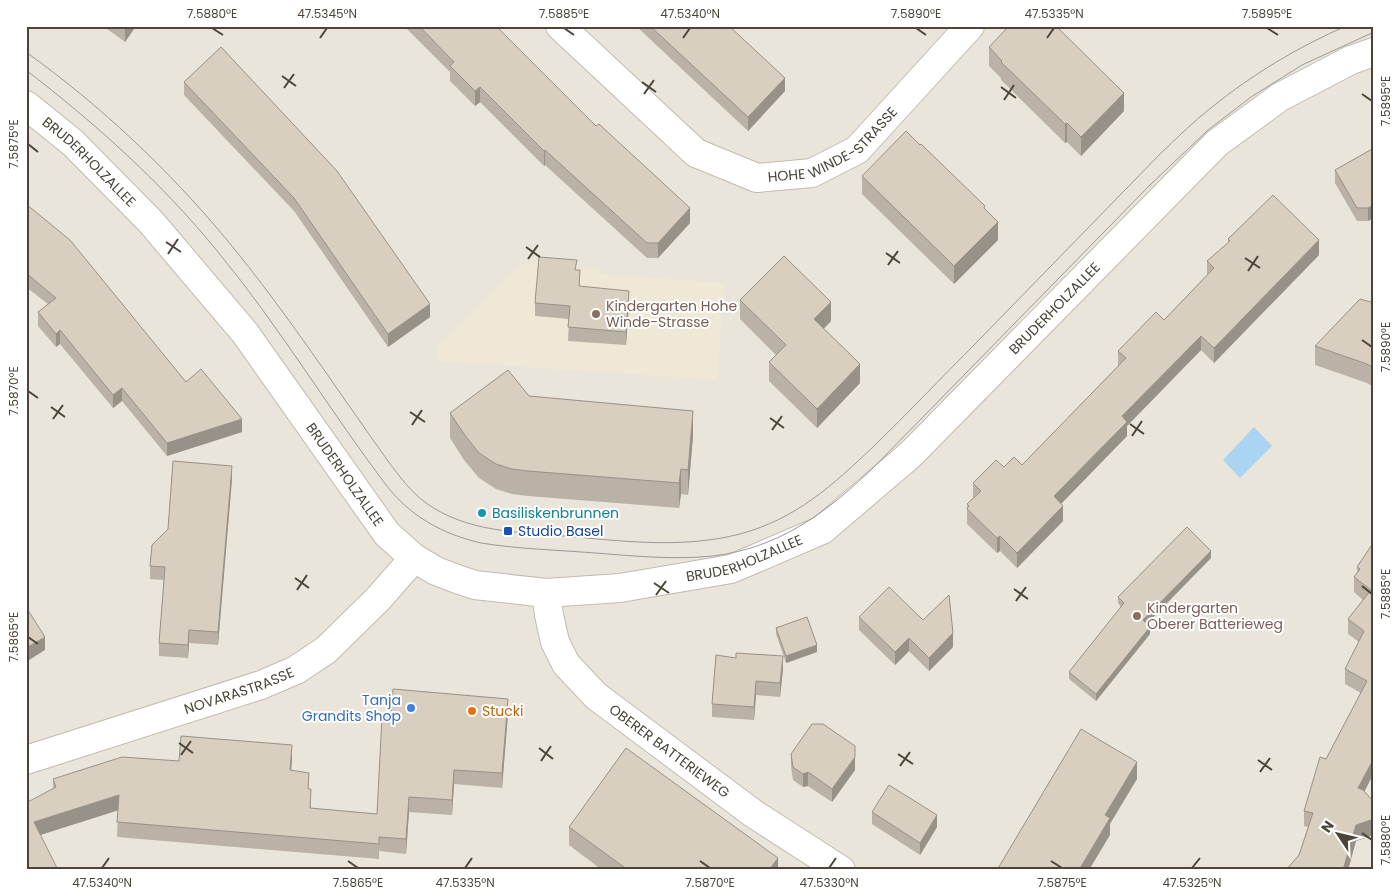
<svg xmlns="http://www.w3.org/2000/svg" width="1400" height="896" viewBox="0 0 1400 896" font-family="Poppins,sans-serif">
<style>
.residential{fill:#eae5da}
.education{fill:#efe8d6}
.water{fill:#a9d4f2}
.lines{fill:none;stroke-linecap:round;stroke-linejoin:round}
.minor-casing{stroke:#c2bbae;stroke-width:30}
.minor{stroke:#fff;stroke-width:28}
.tram{stroke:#9a9a9a;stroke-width:1}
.wall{fill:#bab2a6}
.shaded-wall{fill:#979187}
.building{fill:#d8cfc1;stroke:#979187}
.ticks{fill:none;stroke:#4b4439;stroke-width:2}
.education-dot{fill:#8d6e63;stroke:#fff;stroke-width:2}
.culture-dot{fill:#0f9aa8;stroke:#fff;stroke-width:2}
.transit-dot{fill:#1a4fb4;stroke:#fff;stroke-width:2}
.shop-dot{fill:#3f7fe0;stroke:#fff;stroke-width:2}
.food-dot{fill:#e8710a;stroke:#fff;stroke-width:2}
.labels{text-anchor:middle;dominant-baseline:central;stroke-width:4;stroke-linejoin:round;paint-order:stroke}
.street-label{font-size:14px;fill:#4b4439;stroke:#fff}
.education-label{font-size:14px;fill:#785e54;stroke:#fff;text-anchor:start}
.culture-label{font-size:14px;fill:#0d838f;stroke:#fff;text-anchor:start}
.transit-label{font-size:14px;fill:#164399;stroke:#fff;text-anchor:start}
.shop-label{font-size:14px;fill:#366cbe;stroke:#fff;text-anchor:end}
.food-label{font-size:14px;fill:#c56008;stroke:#fff;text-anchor:start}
.neatline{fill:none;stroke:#4b4439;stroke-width:2}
.ticks-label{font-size:12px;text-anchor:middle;fill:#4b4439}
</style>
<rect width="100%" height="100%" fill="#f6f3ec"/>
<rect class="residential" x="26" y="26" width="1348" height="844"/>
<polygon class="education" points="521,264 599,269 599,274 724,283 717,380 437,361 438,345"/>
<polygon class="water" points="1254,427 1272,446 1240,478 1223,460"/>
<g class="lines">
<defs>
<g id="minor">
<path id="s1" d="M560,26L696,153L757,178L812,173L857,150L970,26"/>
<path id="s2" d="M26,105L73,143L151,222L245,333L387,534L414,558L436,571L457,579L475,585L546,593L620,588L731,569L822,530L910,455L1217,143L1280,97L1351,60L1374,52"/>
<path id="s3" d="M546,593L549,615L555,642L566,664L596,696L754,814L841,870"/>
<path id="s4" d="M26,760L261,685L296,670L326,650L378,599L414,558"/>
</g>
</defs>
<use href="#minor" class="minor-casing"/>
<use href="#minor" class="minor"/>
<g class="tram">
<path d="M26,52C100,105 169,170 227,240C285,310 335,387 388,461C399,476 411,492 426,503C467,532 516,532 564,536C622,541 682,549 740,534C796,519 833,485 874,446C908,413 941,378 975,344C1037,280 1099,217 1161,153C1178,137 1194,121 1212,107C1253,74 1298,47 1346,26"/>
<path d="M26,70C96,124 162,183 218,252C279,326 328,408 386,485C410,516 442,534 481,543C518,549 557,550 595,553C634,556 674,560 713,556C780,548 829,511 876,465L1150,185L1208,130L1251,97L1302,65L1374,32"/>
</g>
</g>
<g class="wall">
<polygon points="103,26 136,26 125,42"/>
<polygon points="404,26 496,26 690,223 658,258 647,258 545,165 544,166 480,102 475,106 450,81 450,72"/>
<polygon points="636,26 729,26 785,91 748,131"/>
<polygon points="989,47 1124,111 1081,156 1067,142 1065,143 1001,80 1001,78 989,66"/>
<polygon points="184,82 430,317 388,347 294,211 184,95"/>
<polygon points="1374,148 1368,221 1357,221 1335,183 1335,170"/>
<polygon points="862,176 985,209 998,240 954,284 862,194"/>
<polygon points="26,204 186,382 242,432 167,456 122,401 113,408 60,344 56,347 38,326 38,312 48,304 26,287"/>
<polygon points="1228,239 1319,255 1214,363 1201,350 1127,426 1127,436 1061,504 1063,521 1017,568 1000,551 997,553 967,524 967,504 973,498 973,483 1004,467 1022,465 1118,366 1118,351 1164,320 1207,275 1207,261 1228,243"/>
<polygon points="577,270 580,287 629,304 626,345 568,341 569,319 535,316 535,303"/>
<polygon points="740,300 831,321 824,329 860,383 817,428 769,381 769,362 776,355 740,319"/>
<polygon points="1374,303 1374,387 1367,383 1315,365 1315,346"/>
<polygon points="529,396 693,436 688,495 681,494 679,508 528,496 512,494 496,489 479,478 464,460 450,438 450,413"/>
<polygon points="232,479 218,645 189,643 188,658 159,656 159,643 164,580 150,579 150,566"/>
<polygon points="1374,543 1364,791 1374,802 1374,835 1356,841 1348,870 1286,870 1299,855 1308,827 1304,826 1304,811 1326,759 1361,693 1345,684 1345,669 1359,642 1348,634 1348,619 1363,600 1354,592 1354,577 1357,572 1357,567"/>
<polygon points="1211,558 1147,624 1150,634 1096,701 1069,679 1069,672 1121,607 1118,603 1118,597"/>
<polygon points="859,617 923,620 953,647 929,671 909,651 895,665 859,630"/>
<polygon points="776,628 817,652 786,663 776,634"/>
<polygon points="716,655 783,669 780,697 756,695 754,720 712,717 712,704"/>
<polygon points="508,714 502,788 454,784 452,815 409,812 406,854 379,851 379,859 117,837 118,810 40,835 26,870 53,789 53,779 179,761 292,760 291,771 309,789 311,804 311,808 377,814 391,717"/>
<polygon points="791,754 855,770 832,802 808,786 803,787 793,780 791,767"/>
<polygon points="872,812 937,827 920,855 872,824"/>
<polygon points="569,827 778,870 602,870 569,845"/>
</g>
<g class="shaded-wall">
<polygon points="126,26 136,26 125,42 125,29"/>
<polygon points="785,78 785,91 748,131 748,117"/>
<polygon points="480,87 480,102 475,106 475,91"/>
<polygon points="1124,93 1124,111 1081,156 1081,137"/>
<polygon points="1067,123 1067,142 1065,143 1065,124"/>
<polygon points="545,150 545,165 544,166 544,151"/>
<polygon points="1374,205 1374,218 1368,221 1368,208"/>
<polygon points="690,208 690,223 658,258 658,243"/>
<polygon points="998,222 998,240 954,284 954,266"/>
<polygon points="1319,240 1319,255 1214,363 1214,348"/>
<polygon points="629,291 629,304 626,345 626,332"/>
<polygon points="831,302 831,321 814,338 814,319"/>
<polygon points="430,304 430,317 388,347 388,334"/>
<polygon points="60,330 60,344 56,347 56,334"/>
<polygon points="1201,336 1201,350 1127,426 1127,436 1054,511 1054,496 1122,416"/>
<polygon points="860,364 860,383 817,428 817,409"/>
<polygon points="122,388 122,401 113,408 113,395"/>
<polygon points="693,411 693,436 688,495 688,470"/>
<polygon points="242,419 242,432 167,456 167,443"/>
<polygon points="232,466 232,479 218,645 218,632"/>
<polygon points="681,469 681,494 679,508 679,483"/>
<polygon points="1063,506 1063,521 1017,568 1017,553"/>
<polygon points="1000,536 1000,551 997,553 997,538"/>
<polygon points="1211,551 1211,558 1143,627 1143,620"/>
<polygon points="1150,627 1150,634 1096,701 1096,694"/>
<polygon points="189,630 189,643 188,658 188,645"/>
<polygon points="953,633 953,647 929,671 929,658"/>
<polygon points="45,637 45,650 26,662 26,648"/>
<polygon points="909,638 909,651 895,665 895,652"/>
<polygon points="817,645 817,652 786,663 786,656"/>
<polygon points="783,656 783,669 780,697 780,683"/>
<polygon points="756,681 756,695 754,720 754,707"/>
<polygon points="508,699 508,714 502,788 502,773"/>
<polygon points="292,745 292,760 290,785 290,770"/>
<polygon points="855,757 855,770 832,802 832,789"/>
<polygon points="1374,758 1374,773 1358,804 1358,788"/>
<polygon points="1137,762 1137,779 1110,824 1110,835 1089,870 1079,870 1105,815"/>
<polygon points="454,770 454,784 452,815 452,800"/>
<polygon points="808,772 808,786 803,787 803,774"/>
<polygon points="119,795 119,810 34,837 34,822"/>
<polygon points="409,797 409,812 406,854 406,839"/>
<polygon points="937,815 937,827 920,855 920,843"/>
<polygon points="1374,819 1374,835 1356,841 1348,870 1343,870 1356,825"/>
<polygon points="778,858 778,870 769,870"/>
</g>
<g class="building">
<polygon points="419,26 496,26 596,126 599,124 690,208 658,243 647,243 545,150 544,151 480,87 475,91 450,66 454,62"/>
<polygon points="650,26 729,26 785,78 748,117"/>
<polygon points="1009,26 1056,26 1124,93 1081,137 1067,123 1065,124 1001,62 1002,61 989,47"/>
<polygon points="221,47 337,171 430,304 388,334 294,198 184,82"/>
<polygon points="906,131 920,145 921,144 985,206 984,208 998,222 954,266 862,176"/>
<polygon points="1374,148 1374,205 1368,208 1357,208 1335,170"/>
<polygon points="1273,195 1319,240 1214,348 1201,336 1122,416 1127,422 1054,496 1063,506 1017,553 1000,536 997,538 967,509 969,506 967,504 981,491 973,483 996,460 1004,467 1014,457 1022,465 1126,358 1118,351 1156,312 1164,320 1214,268 1207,261 1230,241 1228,239"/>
<polygon points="26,204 70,240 186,382 201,369 242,419 167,443 122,388 113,395 60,330 56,334 38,312 56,298 26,273"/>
<polygon points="784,256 831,302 814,319 860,364 817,409 769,362 786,345 740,300"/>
<polygon points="539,257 577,260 575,270 580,270 579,286 629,291 626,332 568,327 570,306 535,303"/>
<polygon points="1360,299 1374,303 1374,368 1367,364 1315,346"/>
<polygon points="508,370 529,396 693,411 688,470 681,469 679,483 528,471 512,469 496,464 479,453 464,434 450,413"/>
<polygon points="173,461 232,466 218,632 189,630 188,645 159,643 165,567 150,566 152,545 168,529"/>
<polygon points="1187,527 1211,551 1143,620 1150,627 1096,694 1069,672 1124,603 1118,597"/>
<polygon points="1374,543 1374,758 1358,788 1363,790 1374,802 1374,819 1356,825 1343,870 1286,870 1299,855 1313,813 1304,811 1320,757 1326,759 1367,681 1345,669 1364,631 1348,619 1371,590 1354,577 1360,569 1357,567 1371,546"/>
<polygon points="889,587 923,620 949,595 953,633 929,658 909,638 895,652 859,617"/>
<polygon points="26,607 45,637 26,648"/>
<polygon points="807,617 817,645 786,656 776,628"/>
<polygon points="736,653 783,656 780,683 756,681 754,707 712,704 716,655 736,658"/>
<polygon points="393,689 508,699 502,773 454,770 452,800 409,797 406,839 379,837 379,844 117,822 119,795 34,822 58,870 26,870 26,803 56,787 53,779 122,757 179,761 181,736 292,745 290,770 309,773 308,789 311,789 310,808 377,814 382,717 391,717"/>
<polygon points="812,724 823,724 855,746 855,757 832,789 808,772 803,774 793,767 791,754"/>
<polygon points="1081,729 1137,762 1105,815 1110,818 1079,870 997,870"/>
<polygon points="626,748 778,858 769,870 628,870 569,827"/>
<polygon points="889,785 937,815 920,843 872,812"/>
</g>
<path class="ticks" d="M212,28L223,35M564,28L574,35M916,28L926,35M1267,28L1278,35M320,38L327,28M683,38L690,28M1047,38L1054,28M282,76L296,86M642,82L656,92M1001,87L1016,98M284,88L294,74M644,94L654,80M1362,94L1372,101M1004,100L1014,85M28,144L38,152M166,242L181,252M526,247L540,257M886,253L900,263M168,254L178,239M1245,258L1260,268M528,259L538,245M888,265L898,251M1248,271L1258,256M1362,340L1372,347M28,391L38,398M51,407L65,417M410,412L425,422M770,418L784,428M53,419L63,405M1130,424L1144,434M412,425L422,410M772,430L782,416M1132,436L1142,421M295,578L309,588M654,583L669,593M1362,586L1372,594M1014,589L1028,599M297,590L307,575M656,595L666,581M1016,601L1026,587M28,637L38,644M179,743L193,753M539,748L553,759M898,754L913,764M181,755L191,741M1258,760L1272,770M541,761L551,746M900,766L910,752M1260,772L1270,758M1362,833L1372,840M348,861L358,868M700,861L710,868M1051,861L1062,868M102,868L109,858M465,868L472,858M829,868L836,858M1192,868L1200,858"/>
<g class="education-dot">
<circle cx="596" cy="314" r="5"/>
<circle cx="1137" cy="616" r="5"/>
</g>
<circle class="culture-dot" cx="482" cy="513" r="5"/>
<rect class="transit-dot" x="503" y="526" width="10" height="10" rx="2.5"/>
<circle class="shop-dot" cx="411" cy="708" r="5"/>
<circle class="food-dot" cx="472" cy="711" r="5"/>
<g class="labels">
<g class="street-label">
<text stroke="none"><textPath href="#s1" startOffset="338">HOHE WINDE-STRASSE</textPath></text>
<text stroke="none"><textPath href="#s2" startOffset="85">BRUDERHOLZALLEE</textPath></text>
<text stroke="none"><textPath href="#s2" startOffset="1345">BRUDERHOLZALLEE</textPath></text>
<text stroke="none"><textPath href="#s2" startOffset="490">BRUDERHOLZALLEE</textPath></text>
<text stroke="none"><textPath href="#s2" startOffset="940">BRUDERHOLZALLEE</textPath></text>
<text stroke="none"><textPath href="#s4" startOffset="224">NOVARASTRASSE</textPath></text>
<text stroke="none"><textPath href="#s3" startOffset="210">OBERER BATTERIEWEG</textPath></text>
</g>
<g class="education-label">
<text x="606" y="306">Kindergarten Hohe<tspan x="606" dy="16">Winde-Strasse</tspan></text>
<text x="1147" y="608">Kindergarten<tspan x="1147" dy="16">Oberer Batterieweg</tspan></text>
</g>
<g class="culture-label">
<text x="492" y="513">Basiliskenbrunnen</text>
</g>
<g class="transit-label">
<text x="518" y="531">Studio Basel</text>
</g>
<g class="shop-label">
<text x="401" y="700">Tanja<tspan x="401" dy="16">Grandits Shop</tspan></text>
</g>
<g class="food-label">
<text x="482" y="711">Stucki</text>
</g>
</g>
<rect width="1400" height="896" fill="none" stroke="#ffffff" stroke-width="55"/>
<g transform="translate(1338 834) rotate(305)" stroke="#ffffff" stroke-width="4" paint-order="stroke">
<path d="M0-4L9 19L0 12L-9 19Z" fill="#4b4439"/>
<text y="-8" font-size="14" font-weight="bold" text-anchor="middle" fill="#4b4439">N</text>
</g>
<rect x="28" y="28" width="1344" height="840" class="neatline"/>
<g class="ticks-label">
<text x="212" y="18">7.5880°E</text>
<text x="327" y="18">47.5345°N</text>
<text x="564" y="18">7.5885°E</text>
<text x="690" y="18">47.5340°N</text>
<text x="916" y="18">7.5890°E</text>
<text x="1054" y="18">47.5335°N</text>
<text x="1267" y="18">7.5895°E</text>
<text transform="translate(1386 101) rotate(-90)" y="4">7.5895°E</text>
<text transform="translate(14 144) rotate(-90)" y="4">7.5875°E</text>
<text transform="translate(1386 347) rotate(-90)" y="4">7.5890°E</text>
<text transform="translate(14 391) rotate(-90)" y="4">7.5870°E</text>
<text transform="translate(1386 594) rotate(-90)" y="4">7.5885°E</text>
<text transform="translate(14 637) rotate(-90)" y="4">7.5865°E</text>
<text transform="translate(1386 840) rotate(-90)" y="4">7.5880°E</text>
<text x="102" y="887">47.5340°N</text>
<text x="358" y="887">7.5865°E</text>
<text x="465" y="887">47.5335°N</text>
<text x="710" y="887">7.5870°E</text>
<text x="829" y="887">47.5330°N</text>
<text x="1062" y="887">7.5875°E</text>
<text x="1192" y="887">47.5325°N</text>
</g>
</svg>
